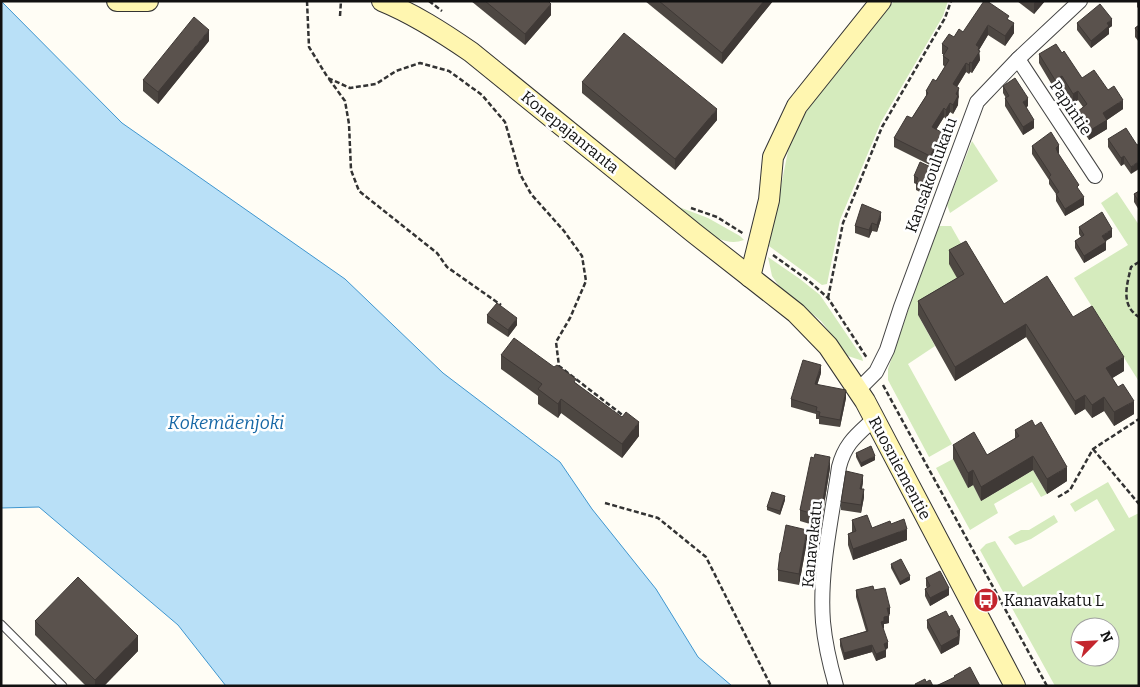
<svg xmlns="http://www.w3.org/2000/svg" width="1140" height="687" viewBox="0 0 1140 687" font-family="Bitter,serif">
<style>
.green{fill:#d5ebbd;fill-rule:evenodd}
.water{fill:#b9e0f7;stroke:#3f96cf}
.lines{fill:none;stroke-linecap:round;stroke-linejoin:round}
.lane-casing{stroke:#444;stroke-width:9}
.street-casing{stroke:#444;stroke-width:16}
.secondary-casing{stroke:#333;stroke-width:22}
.path{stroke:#333;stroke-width:2.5;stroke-dasharray:5 2.5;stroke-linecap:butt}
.lane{stroke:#fff;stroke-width:7}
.street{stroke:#fff;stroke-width:14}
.secondary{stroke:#fff6b0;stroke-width:20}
.wall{fill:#4d4742}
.shaded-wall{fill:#3f3936}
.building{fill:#5a524d;stroke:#3f3936}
.labels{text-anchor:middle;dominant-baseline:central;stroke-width:5;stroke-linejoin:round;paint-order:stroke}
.street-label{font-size:16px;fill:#111;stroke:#fff}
.poi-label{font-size:16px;fill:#111;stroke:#fff;text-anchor:start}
.water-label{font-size:18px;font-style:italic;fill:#1768a6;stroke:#fff}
</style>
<rect width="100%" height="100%" fill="#fffdf5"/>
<g class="green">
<polygon points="894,1 948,1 943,16 881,122 840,220 827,284 822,285 769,246 790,141 810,105"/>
<polygon points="972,141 998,181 950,213 947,205"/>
<polygon points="1117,192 1139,225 1138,380 1074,278 1128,245 1101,203"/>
<path d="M679,207L708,218L740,236L744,240C720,249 697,224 679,210Z"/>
<polygon points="937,226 951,226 967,254 963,288 918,315 935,346 908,364 952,444 929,457 888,380 888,369"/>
<polygon points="768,257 800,279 820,295 862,357 863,361 848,356 821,321 779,286 772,276"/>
<polygon points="953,459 968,487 973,485 981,501 1033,470 1047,494 1041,497 1032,482 994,504 998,513 970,530 936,468"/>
<path d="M1108,482L1129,518L1139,513V686H1055L980,550L986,544L995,541L1023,587L1115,530L1097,499L1075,512L1070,504ZM1080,627H1110V657H1080Z"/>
<polygon points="1054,515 1058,522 1031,539 1015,545 1008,537 1021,530 1029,530"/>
</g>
<polygon class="water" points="1,1 122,123 345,279 443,373 560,462 592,509 656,589 698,657 732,686 226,686 178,625 39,507 1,508"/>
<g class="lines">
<defs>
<polyline id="lane" points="1,624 63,686"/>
<g id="street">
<polyline points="1018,59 1095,176"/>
<polyline points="859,389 876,372 887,350 901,307 977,102 1018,59 1080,1"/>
<path d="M836,686C830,665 825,644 823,622C819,571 832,517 839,467C845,443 857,435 874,419"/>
</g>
<g id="secondary">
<polyline points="117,1 148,1"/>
<path d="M382,1C414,14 442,32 471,52L694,233L796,313L828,346L865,401L1015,686"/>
<polyline points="750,277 769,200 773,157 797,106 881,1"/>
</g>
</defs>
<use href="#lane" class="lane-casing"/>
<use href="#street" class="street-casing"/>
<use href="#secondary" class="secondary-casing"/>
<g class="path">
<polyline points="307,1 309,47 328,78 350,88 376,84 396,71 420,63 449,71 482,95 505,122 520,174 531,194 564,231 582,256 586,281 570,318 556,342 559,366 625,417"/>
<polyline points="429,1 442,11"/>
<polyline points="340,16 341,1"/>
<polyline points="329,79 345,101 349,124 351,170 359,191 437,253 447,267 501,305"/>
<polyline points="691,208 717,217 744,234"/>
<polyline points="773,255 809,281 828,298 867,358"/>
<path d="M1139,262L1131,267C1127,285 1120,305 1139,317"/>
<polyline points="828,298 843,223 882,127 945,18 951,1"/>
<polyline points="883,385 1047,686"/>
<polyline points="1093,449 1139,504"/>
<polyline points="1058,497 1070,490 1093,449 1139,419"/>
<polyline points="605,503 658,518 706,557 771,686"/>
</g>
<use href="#lane" class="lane"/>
<use href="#street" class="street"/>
<use href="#secondary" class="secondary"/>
</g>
<g class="wall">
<polygon points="471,1 548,1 551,15 525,45"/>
<polygon points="645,1 773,1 722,64"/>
<polygon points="1017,1 1045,1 1034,14"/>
<polygon points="1137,1 1139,1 1139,9 1137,7"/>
<polygon points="1009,20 1014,33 1005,46 988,35 979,50 980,60 972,73 970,72 969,74 966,72 957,87 959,97 958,99 958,105 953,114 950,112 946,119 944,117 936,130 943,143 930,165 894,147 894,138 912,118 926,96 926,91 936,81 945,67 943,65 943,54 942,54 942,44 963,32"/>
<polygon points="1077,23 1112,26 1109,28 1109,34 1091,48 1077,30"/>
<polygon points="1139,25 1139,42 1135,37 1135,28"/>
<polygon points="209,41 158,104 143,91 143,80"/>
<polygon points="1062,53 1082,78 1108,90 1123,109 1107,120 1107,129 1089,140 1077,121 1077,112 1083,107 1078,100 1073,103 1062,85 1055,90 1039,63 1039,54"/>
<polygon points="582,82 717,120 675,170 582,93"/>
<polygon points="1003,86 1028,106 1026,107 1034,128 1023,135 1005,106 1005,98 1006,98 1003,93"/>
<polygon points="1108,139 1137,145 1131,174 1124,164 1121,166 1108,147"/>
<polygon points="1032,146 1059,153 1058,153 1079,191 1084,205 1065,216 1056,201 1056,194 1049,184 1049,180 1032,154"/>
<polygon points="914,176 935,176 928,196 916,190 916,184 914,183"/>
<polygon points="1139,191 1139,210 1134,202 1134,194"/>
<polygon points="881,219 877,232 872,231 869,238 855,233 855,226"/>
<polygon points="1079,227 1112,237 1106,241 1106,250 1084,263 1075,248 1075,241 1081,237 1079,234"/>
<polygon points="949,250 1004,304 1073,317 1124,371 1112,378 1134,414 1114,426 1104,411 1092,418 1085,409 1075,415 1026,337 955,381 918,315 918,301 957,278 949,264"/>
<polygon points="487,315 517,325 508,337 487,323"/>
<polygon points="501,355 576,383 639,436 622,458 561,413 558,418 538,404 538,396 501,369"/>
<polygon points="821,373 817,385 846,398 840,427 819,424 819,419 816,419 816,414 791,407 791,399"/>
<polygon points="1015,430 1067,481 1047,494 1033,470 981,501 973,485 968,488 953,459 953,445 987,455 1015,439"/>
<polygon points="856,453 875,460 861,467 856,457"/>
<polygon points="814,458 830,468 821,524 811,522 810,524 800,521 800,510"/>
<polygon points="863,482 862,489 864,497 861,513 841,510 841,502"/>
<polygon points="785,500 780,515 767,510 767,507"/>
<polygon points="852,520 872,528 891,524 907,540 853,560 848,545 848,534 852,532"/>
<polygon points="807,541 799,585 778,581 778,570"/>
<polygon points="891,564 910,580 900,585 891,568"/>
<polygon points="926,578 949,595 930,606 925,596 925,589 927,588 926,586"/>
<polygon points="856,590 874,590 890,614 889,615 889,623 884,624 884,628 883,628 888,648 886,649 886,657 876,661 872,652 844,660 840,646 840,639 866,631 856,597"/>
<polygon points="949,617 960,630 959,644 941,654 927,628 927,620"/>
<polygon points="35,621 138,651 104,686 86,686 35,635"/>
</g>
<g class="shaded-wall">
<polygon points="764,1 773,1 722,64 722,53"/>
<polygon points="1036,1 1045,1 1034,14 1034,3"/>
<polygon points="551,4 551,15 525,45 525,34"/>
<polygon points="1112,19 1112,26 1109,28 1109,34 1091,48 1091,41 1107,23"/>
<polygon points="1014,23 1014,33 1005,46 1005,36"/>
<polygon points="988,25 988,35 979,50 980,60 972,73 972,63 976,45"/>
<polygon points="209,30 209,41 158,104 158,92"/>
<polygon points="970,62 970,72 969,74 969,65"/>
<polygon points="966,63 966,72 953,93 953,84"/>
<polygon points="1062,76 1062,85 1055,90 1055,80"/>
<polygon points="959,88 958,105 953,114 953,105 956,94"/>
<polygon points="1078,91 1078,100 1073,103 1073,94"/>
<polygon points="1028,98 1028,106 1023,110 1023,102"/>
<polygon points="1123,100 1123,109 1107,120 1107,129 1089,140 1089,131 1103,113"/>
<polygon points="950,103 950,112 946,119 946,110"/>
<polygon points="944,108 944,117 932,136 932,127"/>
<polygon points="717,109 717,120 675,170 675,159"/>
<polygon points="1034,120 1034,128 1023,135 1023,127"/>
<polygon points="943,133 943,143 930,165 930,156"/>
<polygon points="1059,145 1059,153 1056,155 1056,148"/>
<polygon points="1124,156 1124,164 1121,166 1121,158"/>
<polygon points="1139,161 1139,169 1131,174 1131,167"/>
<polygon points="935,169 935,176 928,196 928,188"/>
<polygon points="1084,197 1084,205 1065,216 1065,209"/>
<polygon points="881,212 881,219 877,232 877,225"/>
<polygon points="872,223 872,231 869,238 869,230"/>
<polygon points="1112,229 1112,237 1102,243 1102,236"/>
<polygon points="1106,242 1106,250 1084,263 1084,256"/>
<polygon points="517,318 517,325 508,337 508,330"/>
<polygon points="1026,324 1026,337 955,381 955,367"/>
<polygon points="1124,357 1124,371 1106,382 1106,368"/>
<polygon points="821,365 821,373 815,392 815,384"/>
<polygon points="846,390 846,398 840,427 840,420"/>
<polygon points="1085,395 1085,409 1075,415 1075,401"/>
<polygon points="1104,397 1104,411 1092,418 1092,405"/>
<polygon points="561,399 561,413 558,418 558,404"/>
<polygon points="1134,401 1134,414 1114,426 1114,412"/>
<polygon points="639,422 639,436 622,458 622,444"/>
<polygon points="875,456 875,460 861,467 861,463"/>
<polygon points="1033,456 1033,470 981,501 981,487"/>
<polygon points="830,457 830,468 821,524 821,513"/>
<polygon points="1067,467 1067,481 1047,494 1047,479"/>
<polygon points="973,470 973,485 968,488 968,473"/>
<polygon points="863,475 863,482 860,496 860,489"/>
<polygon points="864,489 864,497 861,513 861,505"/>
<polygon points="785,496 785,500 780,515 780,511"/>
<polygon points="907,529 907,540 853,560 853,549"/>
<polygon points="807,530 807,541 799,585 799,574"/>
<polygon points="910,576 910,580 900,585 900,582"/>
<polygon points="949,588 949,595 930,606 930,598"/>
<polygon points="887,608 890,608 890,614 887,615"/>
<polygon points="889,616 889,623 884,624 884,628 881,629 881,622 884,617"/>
<polygon points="960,630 959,644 941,654 941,646 957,631"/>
<polygon points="138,636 138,651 104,686 95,686 95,680"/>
<polygon points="888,642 888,648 884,650 884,644"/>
<polygon points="872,645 872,652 844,660 844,653"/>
<polygon points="886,650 886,657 876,661 876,654"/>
</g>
<g class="building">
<polygon points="485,1 548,1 551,4 525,34"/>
<polygon points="659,1 764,1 722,53"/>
<polygon points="984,1 987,1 1009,16 1007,19 1014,23 1005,36 988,25 976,45 979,47 978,50 980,51 972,63 970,62 969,65 966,63 953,84 959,88 956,94 958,96 953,105 950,103 946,110 944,108 932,127 943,133 930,156 894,138 907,116 912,118 928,93 926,91 933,79 936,81 949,60 943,56 948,48 942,44 949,34 954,37 959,29 963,32"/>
<polygon points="1100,4 1112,19 1107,23 1109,26 1091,41 1077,23"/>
<polygon points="194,17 209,30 158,92 143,80"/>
<polygon points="1139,25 1139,34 1135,28"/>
<polygon points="624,33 717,109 675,159 582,82"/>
<polygon points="1056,44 1062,53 1064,51 1082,78 1094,70 1108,90 1114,86 1123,100 1103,113 1107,120 1089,131 1077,112 1087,104 1078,91 1073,94 1062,76 1055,80 1039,54"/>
<polygon points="1015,78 1028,98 1023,102 1034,120 1023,127 1005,98 1009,96 1003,86"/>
<polygon points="1126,128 1137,145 1139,144 1139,161 1131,167 1124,156 1121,158 1108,139"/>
<polygon points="1051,132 1059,145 1056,148 1058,153 1079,185 1077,187 1084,197 1065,209 1056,194 1059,192 1049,177 1051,175 1032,146"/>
<polygon points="920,162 935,169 928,188 916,183 918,178 914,176"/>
<polygon points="1139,191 1139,202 1134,194"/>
<polygon points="862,204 881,212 877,225 872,223 869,230 855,226"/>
<polygon points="1102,212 1112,229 1102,236 1106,242 1084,256 1075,241 1084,235 1079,227"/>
<polygon points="966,241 1004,304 1047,276 1073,317 1092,306 1124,357 1106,368 1118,387 1123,384 1134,401 1114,412 1104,397 1092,405 1085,395 1075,401 1026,324 955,367 918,301 964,274 949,250"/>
<polygon points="497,303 517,318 508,330 487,315"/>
<polygon points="514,338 554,367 557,365 576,379 574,382 622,417 626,412 639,422 622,444 561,399 558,404 538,389 542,384 501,355"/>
<polygon points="803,360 821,365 815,384 846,390 840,420 819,416 820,412 816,411 817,407 791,399"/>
<polygon points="1032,420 1035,426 1041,422 1067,467 1047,479 1033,456 981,487 973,470 968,473 953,445 974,432 987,455 1019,436 1015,430"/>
<polygon points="871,446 875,456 861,463 856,453"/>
<polygon points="815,454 830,457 821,513 811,511 810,513 800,510 811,457 814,458"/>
<polygon points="846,471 863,475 860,489 864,489 861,505 841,502"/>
<polygon points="772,492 785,496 780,511 767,507"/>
<polygon points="867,515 872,528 890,521 891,524 904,519 907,529 853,549 848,534 856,531 852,520"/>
<polygon points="786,525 807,530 799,574 778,570 780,553 781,552"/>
<polygon points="901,559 910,576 900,582 891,564"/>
<polygon points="940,571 949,588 930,598 925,589 930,586 926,578"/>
<polygon points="78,577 138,636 95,680 35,621"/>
<polygon points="873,586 874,590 885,588 890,608 887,608 889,616 884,617 884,621 881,622 888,642 884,644 886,650 876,654 872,645 844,653 840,639 868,631 856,590"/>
<polygon points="946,611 949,617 952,615 960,630 957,631 959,636 941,646 927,620"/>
<polygon points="970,667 980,686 936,686 955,677 954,676"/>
<polygon points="925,679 926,682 930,680 933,686 916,686 915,684"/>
</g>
<defs>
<symbol id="bus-disc" viewBox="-11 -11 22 22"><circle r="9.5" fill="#c4262e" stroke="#fff"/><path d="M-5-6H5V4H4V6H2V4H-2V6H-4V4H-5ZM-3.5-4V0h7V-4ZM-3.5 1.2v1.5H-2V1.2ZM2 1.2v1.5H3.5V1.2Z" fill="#fff"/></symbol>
</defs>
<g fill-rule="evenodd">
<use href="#bus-disc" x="972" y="586" width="28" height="28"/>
</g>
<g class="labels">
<g class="street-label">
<text transform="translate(1071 108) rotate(56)">Papintie</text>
<text transform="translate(570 132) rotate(39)">Konepajanranta</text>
<text transform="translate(931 175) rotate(-70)">Kansakoulukatu</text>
<text transform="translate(900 468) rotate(62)">Ruosniementie</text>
<text transform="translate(812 544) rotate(-84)">Kanavakatu</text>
</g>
<g class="poi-label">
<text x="1004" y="600">Kanavakatu L</text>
</g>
<g class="water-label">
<text x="226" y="423">Kokemäenjoki</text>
</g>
</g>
<rect width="1140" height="687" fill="none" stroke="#111111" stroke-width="5"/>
<g transform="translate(1095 642) rotate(66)"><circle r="24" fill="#ffffff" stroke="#a0a0a0"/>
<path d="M0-4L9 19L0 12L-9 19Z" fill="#c4262e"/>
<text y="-8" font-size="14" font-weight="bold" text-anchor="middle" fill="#111111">N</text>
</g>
</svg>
